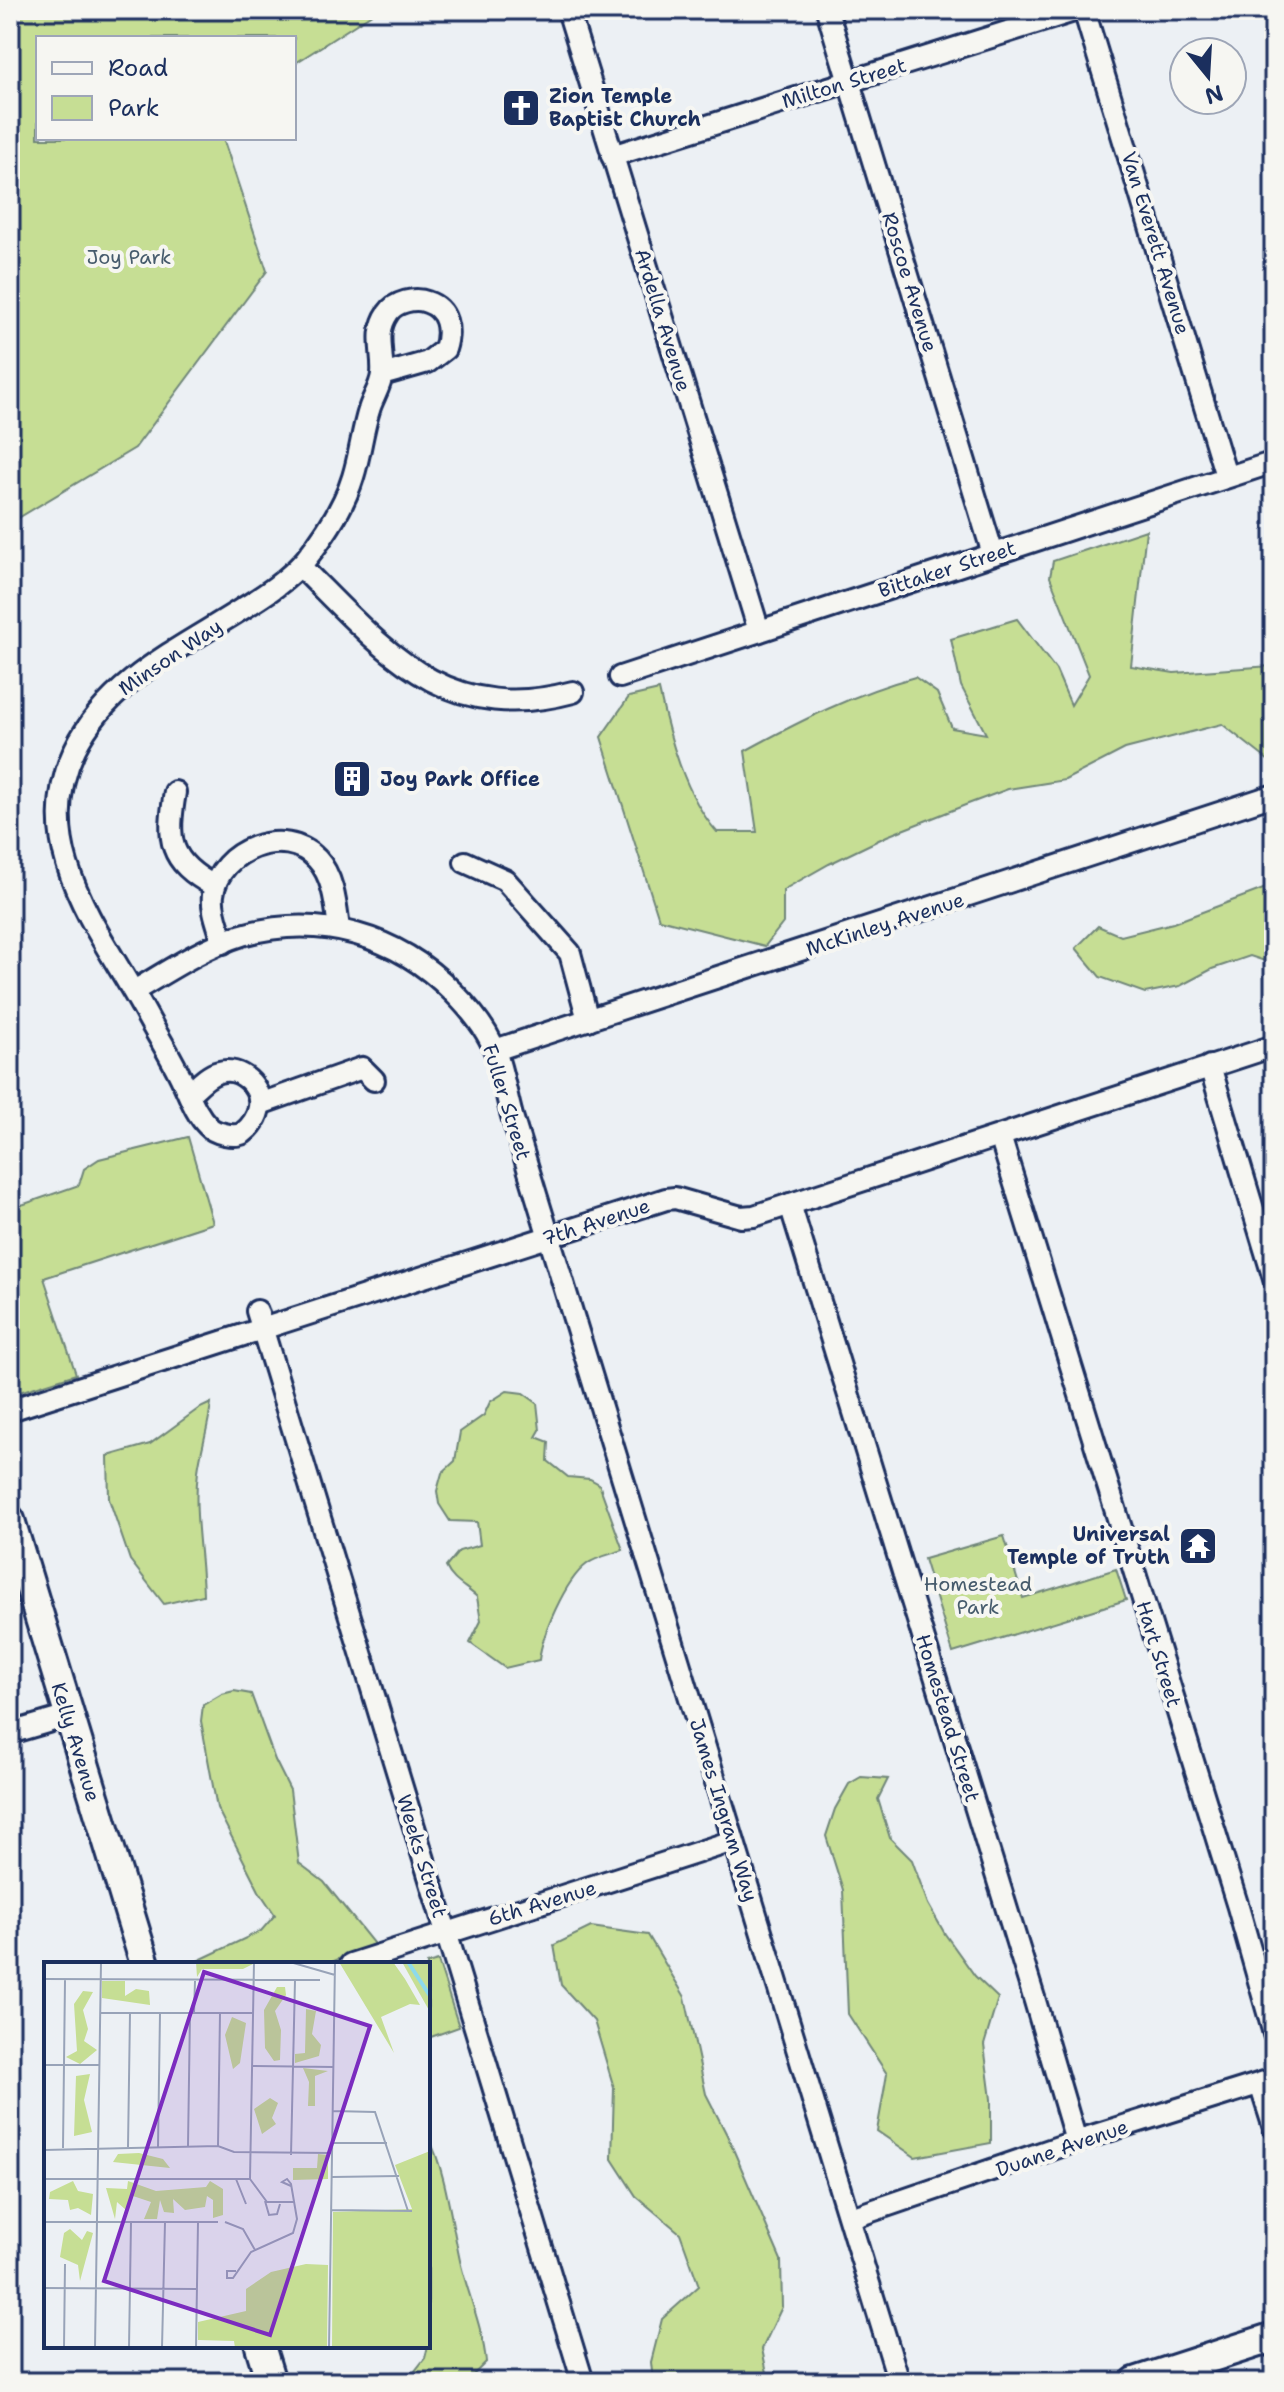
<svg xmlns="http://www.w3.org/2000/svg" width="1284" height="2392" viewBox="0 0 1284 2392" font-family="'Shantell Sans',sans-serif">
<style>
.green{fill:#c6de94;stroke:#708679;stroke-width:2}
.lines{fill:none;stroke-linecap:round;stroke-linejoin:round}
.street-casing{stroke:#1b2f5e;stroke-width:26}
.secondary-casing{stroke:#1b2f5e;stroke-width:34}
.street{stroke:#f6f6f2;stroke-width:20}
.secondary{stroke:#f6f6f2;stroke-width:28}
.labels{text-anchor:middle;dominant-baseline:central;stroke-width:8;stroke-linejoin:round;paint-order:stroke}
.street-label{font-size:20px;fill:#1b2f5e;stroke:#f6f6f2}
.poi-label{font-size:20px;font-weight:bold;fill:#1b2f5e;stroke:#f6f6f2;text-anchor:start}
.park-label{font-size:20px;fill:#465b6c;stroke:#f6f6f2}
.inset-river{fill:none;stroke:#8ddaec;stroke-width:4}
.inset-road{fill:none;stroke:#98a3b8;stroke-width:2}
.view{fill:#7b2cbf;fill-opacity:0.15;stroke:#7b2cbf;stroke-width:4}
.inset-edge{fill:none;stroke:#1b2f5e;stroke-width:4}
</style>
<rect width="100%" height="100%" fill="#ecf0f4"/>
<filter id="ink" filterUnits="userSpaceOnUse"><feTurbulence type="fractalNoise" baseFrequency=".0125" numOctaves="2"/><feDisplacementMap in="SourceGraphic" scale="16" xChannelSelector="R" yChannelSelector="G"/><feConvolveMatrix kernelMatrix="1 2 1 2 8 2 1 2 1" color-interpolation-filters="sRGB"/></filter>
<g filter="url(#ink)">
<g class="green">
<polygon points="10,10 378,10 294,64 294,38 38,38 38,138 223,138 267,271 135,448 10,523"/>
<path d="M1146,530L1131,666L1174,673L1271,666L1274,664V765L1222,724L1125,749L1065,780L1008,789L968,804L887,836L829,864L783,890V923L765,946L659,919L601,737L629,697L659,690C669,736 685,796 717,832H757L745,751C800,721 855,693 915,677L937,693L952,728L986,734L961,686L951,639L1017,619L1056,670L1071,705L1089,675L1050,577L1053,561Z"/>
<polygon points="1274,885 1274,964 1250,956 1212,969 1180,986 1145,993 1100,977 1076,948 1098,926 1121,936 1173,923"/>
<polygon points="188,1137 213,1223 44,1278 76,1374 10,1395 10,1209 79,1185 84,1169 99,1159"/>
<path d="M507,1391L523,1393L537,1403L540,1430L536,1437L549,1442L548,1461L568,1477L590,1479L599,1484L623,1550C612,1554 596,1557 587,1564C565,1580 542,1635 539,1660L505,1668L470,1643L481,1621L477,1597C465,1586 453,1582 446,1567L459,1551L480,1545L477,1522L450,1521L439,1504L437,1491L442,1473L455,1461L460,1432L484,1415L490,1402Z"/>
<path d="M211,1403C209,1426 201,1448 198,1471C193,1512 202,1554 203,1595L164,1604L130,1560L109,1499L108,1456L150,1444L198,1409Z"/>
<polygon points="1004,1536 1023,1598 1116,1569 1126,1600 953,1653 924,1559"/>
<polygon points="234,1691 251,1694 275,1760 290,1790 299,1863 324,1882 374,1944 327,1964 191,1964 261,1931 275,1915 259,1891 217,1808 201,1721 203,1705 222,1694"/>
<polygon points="861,1777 888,1779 878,1799 890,1838 912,1860 928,1904 945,1934 975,1976 998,1998 984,2045 991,2099 991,2143 915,2157 877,2131 887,2074 848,2014 843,1890 826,1836 835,1809 849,1784"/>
<polygon points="591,1927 648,1935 685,1997 706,2094 727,2135 781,2260 782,2307 762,2349 769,2382 653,2382 651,2362 662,2319 699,2286 680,2233 636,2196 612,2159 614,2088 594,2021 561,1985 554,1945"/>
<polygon points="438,1961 459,2027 428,2038 427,1964"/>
<path d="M428,2137C446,2170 452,2227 461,2265C469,2297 483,2329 486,2362L466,2382H426L415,2371L425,2358L428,2346Z"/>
</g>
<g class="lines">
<defs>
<g id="street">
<polyline points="568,10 759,631"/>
<polyline points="827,10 993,554"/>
<polyline points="1084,10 1226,476"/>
<polyline points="612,156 1077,10"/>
<path d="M300,566C383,648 443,727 573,692"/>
<polyline points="620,677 1274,462"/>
<path d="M175,792C167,840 168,861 214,886"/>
<polyline points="465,862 505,880 570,953 588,1020"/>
<path d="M223,943C220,929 211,910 213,895C218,850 285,824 317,859C334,877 336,907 339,929"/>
<path d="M134,991C168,971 204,947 242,935C320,913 397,935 453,992C469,1008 487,1029 495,1051C503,1072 506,1095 512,1116L899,2382"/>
<polyline points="495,1050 1274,795"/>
<polyline points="1210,1066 1274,1279"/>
<path d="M189,1094C198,1086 207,1075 219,1072C240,1066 262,1086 259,1107C258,1117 251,1127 243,1133C234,1138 214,1133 208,1126C196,1114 190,1097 183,1082C173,1060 159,1038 147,1016C102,932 27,850 75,749C108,681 181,648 242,609C265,595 288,580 306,559C325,535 344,507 353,477C360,455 362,432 369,410C372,399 381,386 382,374C384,353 374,333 388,313C395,302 415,297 427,302C448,309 451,330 445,349L428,362L382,375"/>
<polyline points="260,1104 362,1068 374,1080"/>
<polyline points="1000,1136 1238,1907 1274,2034"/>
<polyline points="790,1204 1035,2001 1076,2141"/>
<polyline points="257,1311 583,2382"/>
<polyline points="10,1410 666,1199 675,1198 741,1217 754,1216 1274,1046"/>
<polyline points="10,1733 68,1716"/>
<polyline points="351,1964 733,1841"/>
<polyline points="1260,2084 1274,2128"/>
<polyline points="851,2218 1076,2141 1274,2079"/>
</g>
<g id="secondary">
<polyline points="10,1520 145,1964"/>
<polyline points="260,2346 271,2382"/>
<polyline points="1135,2382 1274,2337"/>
</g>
</defs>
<use href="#street" class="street-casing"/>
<use href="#secondary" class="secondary-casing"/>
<use href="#street" class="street"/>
<use href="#secondary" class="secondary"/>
</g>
</g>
<defs>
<symbol id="church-square" viewBox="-11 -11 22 22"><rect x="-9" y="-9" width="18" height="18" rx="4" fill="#1b2f5e" stroke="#f6f6f2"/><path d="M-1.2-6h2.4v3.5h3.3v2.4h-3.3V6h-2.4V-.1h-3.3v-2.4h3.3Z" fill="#fff"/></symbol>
<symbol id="building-square" viewBox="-11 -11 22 22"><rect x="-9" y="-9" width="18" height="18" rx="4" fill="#1b2f5e" stroke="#f6f6f2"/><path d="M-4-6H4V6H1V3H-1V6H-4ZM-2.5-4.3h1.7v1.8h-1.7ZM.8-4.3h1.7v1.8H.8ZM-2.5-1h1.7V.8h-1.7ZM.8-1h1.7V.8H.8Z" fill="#fff"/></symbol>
<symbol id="temple-square" viewBox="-11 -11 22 22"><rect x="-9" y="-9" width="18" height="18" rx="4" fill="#1b2f5e" stroke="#f6f6f2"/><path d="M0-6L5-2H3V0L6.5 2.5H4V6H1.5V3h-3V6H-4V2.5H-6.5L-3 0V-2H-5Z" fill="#fff"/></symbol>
</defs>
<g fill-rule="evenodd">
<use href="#church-square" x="499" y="86" width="44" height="44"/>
<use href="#building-square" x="330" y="757" width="44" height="44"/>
<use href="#temple-square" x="1176" y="1524" width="44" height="44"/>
</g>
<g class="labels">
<g class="street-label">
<text transform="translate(844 83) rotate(-17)">Milton Street</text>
<text transform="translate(1156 243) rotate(73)">Van Everett Avenue</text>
<text transform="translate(910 282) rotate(73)">Roscoe Avenue</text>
<text transform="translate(663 320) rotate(73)">Ardella Avenue</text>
<text transform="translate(947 569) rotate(-18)">Bittaker Street</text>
<text transform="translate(170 657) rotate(-34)">Minson Way</text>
<text transform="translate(885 924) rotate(-18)">McKinley Avenue</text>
<text transform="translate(507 1102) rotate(73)">Fuller Street</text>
<text transform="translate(596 1222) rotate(-18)">7th Avenue</text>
<text transform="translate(1159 1654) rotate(73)">Hart Street</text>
<text transform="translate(948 1718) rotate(73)">Homestead Street</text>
<text transform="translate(76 1742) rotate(73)">Kelly Avenue</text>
<text transform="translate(724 1810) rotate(73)">James Ingram Way</text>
<text transform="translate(422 1856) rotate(73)">Weeks Street</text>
<text transform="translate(542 1903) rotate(-17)">6th Avenue</text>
<text transform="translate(1062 2148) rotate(-19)">Duane Avenue</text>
</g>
<g class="poi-label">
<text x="549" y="96">Zion Temple<tspan x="549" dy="23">Baptist Church</tspan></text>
<text x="380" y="779">Joy Park Office</text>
<text x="1170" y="1534" text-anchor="end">Universal<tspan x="1170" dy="23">Temple of Truth</tspan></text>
</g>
<g class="park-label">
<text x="129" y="257">Joy Park</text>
<text x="978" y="1584">Homestead<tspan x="978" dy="23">Park</tspan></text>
</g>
</g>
<g transform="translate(44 1962)">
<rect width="386" height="386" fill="#ecf0f4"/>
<path d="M152,0L158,2H209L199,7H158L153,15ZM295,0H349L361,17L376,43L366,42L337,55L350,91ZM358,0H386V50L377,34ZM58,19H81V34L92,27L105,29L106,43L58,36ZM233,25H241L242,33L231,49L237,68L236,98L230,99L221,86L220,48ZM39,29L49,30L39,48L44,67L40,79L53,88L36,102L22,95L33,89L30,42ZM262,47L272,49L268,72L277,83L275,94L251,101V92L261,91ZM188,55L202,61L196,101L189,107L181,73ZM259,106L284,109L271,114V144H264L265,120ZM46,112L40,138L48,170L30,174L32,114ZM226,136L234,141L228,156L232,162L218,172L210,147ZM386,189V386H288L289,250L368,247L351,203ZM95,191L119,197L126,206L69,200L74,192ZM274,192L284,193V217L249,218V206H273ZM29,219L34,229L49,232L47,253L34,246L26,248L24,238L5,237L6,230ZM84,219L112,229L162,225L166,219L179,227V253L169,256V238L163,234L161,245L141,248L129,237L130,251L120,250L116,238L113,257H100L107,240L89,234L82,248L73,240L71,257L62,226L83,227ZM26,267L38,278L43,269L49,271L36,319L34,303L16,295L20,271ZM262,302L284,303L283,386H191L190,379L154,378V360L202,349V327L227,310Z" fill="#c6de94"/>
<path class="inset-river" d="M364,0L386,34"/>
<path class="inset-road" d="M210,0L206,217L223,240H250M246,0L291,13M0,17L276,18M56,51H209M150,51L151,19M0,103H55M208,104L290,105M289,149L331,150L364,249M288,181H343M144,184L146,51M174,184L176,51M84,185L86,51M114,185L116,51M19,186L21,18M0,188L174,184L190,190L288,191M247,193L251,18M288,215L355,214M0,217H206M192,217L202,242M221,239L225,253L233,252L236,242M287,248L368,249M0,260H174M181,260L199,267L211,288M192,309H183V316H189L207,290L249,271L253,257L247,222L243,217L238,220L247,224M0,326L153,327M20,386L21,302M51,386L57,0M85,386L87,260M118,386L121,260M152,386L154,260M285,386L291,0"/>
<path class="view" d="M160,10L326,64L226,373L60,319Z"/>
<rect width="386" height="386" class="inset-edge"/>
</g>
<rect width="1284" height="2392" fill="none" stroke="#f6f6f2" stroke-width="40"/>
<rect x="20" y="20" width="1244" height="2352" fill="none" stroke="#1b2f5e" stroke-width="3" filter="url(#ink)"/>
<rect x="36" y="36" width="260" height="104" fill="#f6f6f2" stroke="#9ea6b7" stroke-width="2"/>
<rect x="52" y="62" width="40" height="12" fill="#f6f6f2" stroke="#9ea6b7" stroke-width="2"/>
<text x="108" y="76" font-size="24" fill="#1b2f5e">Road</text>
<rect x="52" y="96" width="40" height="24" fill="#c6de94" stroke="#9ea6b7" stroke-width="2"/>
<text x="108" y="116" font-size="24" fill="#1b2f5e">Park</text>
<g transform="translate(1208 76) rotate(162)"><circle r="38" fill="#f6f6f2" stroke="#9ea6b7" stroke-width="2"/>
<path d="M0-6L14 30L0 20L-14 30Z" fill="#1b2f5e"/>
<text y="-12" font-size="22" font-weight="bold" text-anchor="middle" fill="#1b2f5e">N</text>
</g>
</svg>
